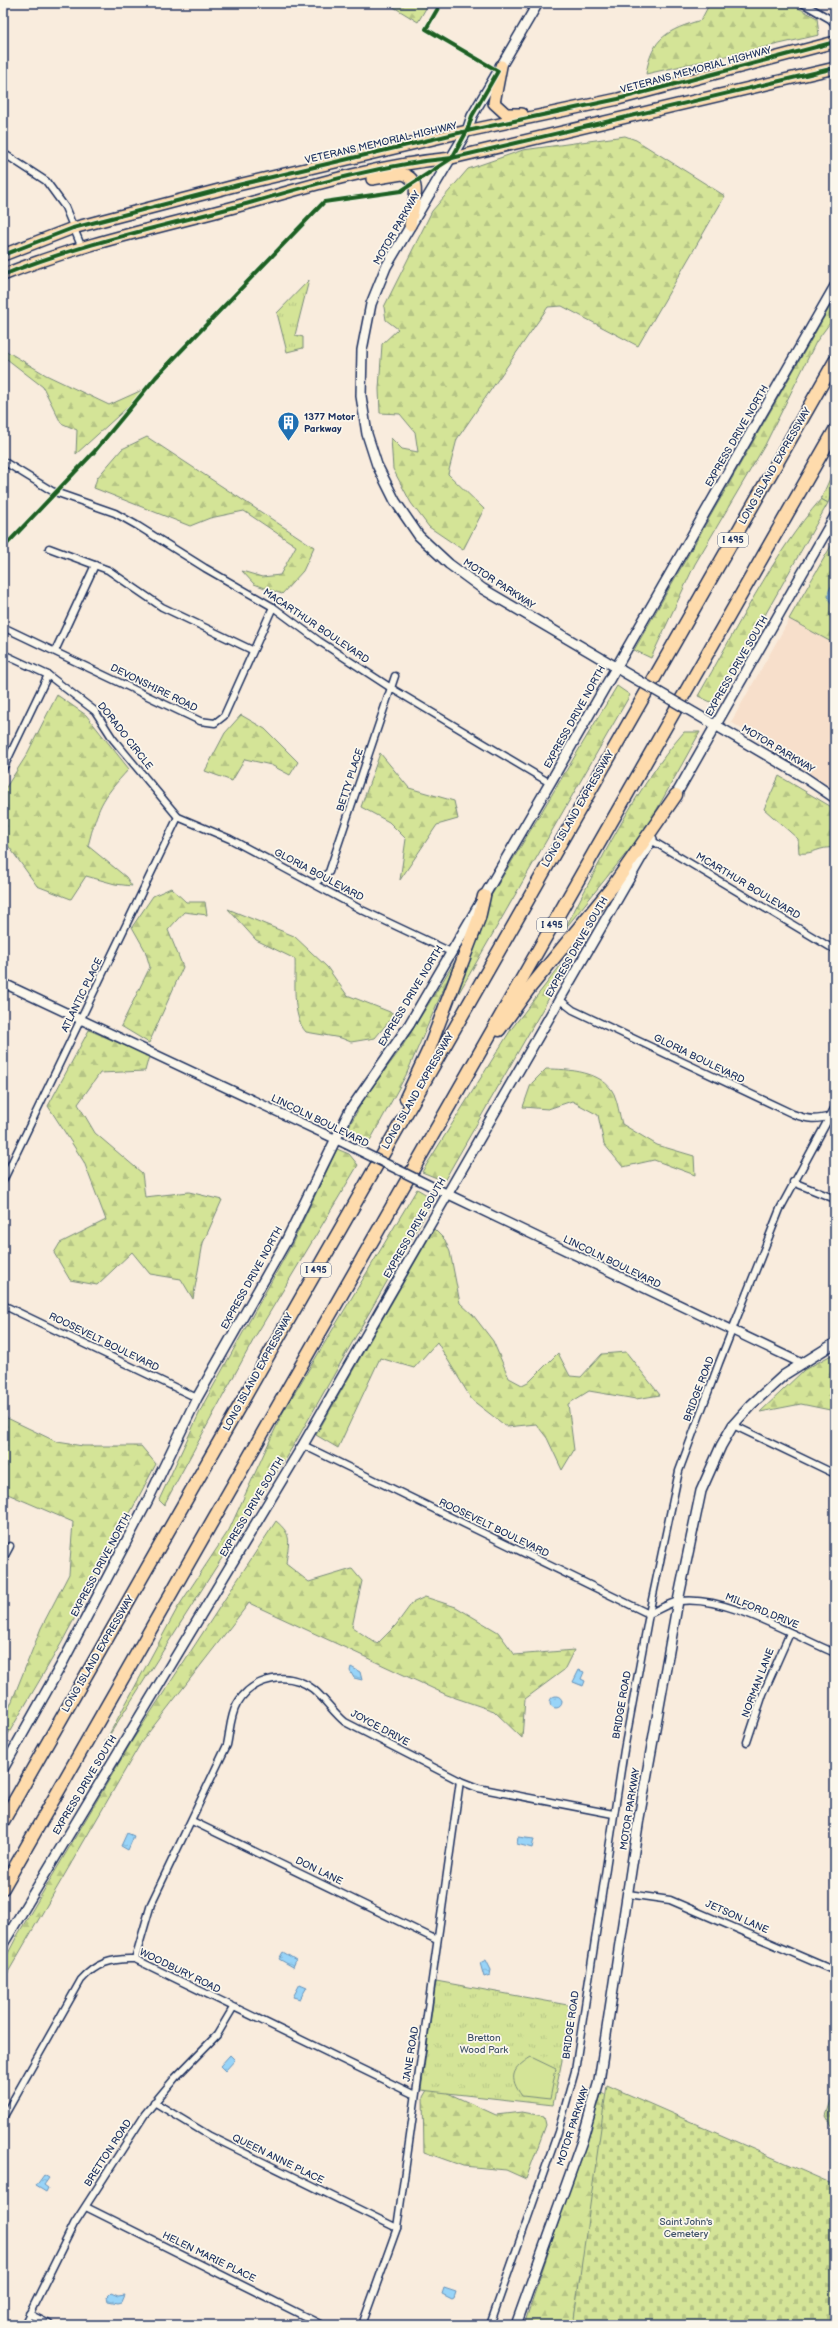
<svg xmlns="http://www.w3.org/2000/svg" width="838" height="2328" viewBox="0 0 838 2328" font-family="'Balsamiq Sans',sans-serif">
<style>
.built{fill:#f7dfcb}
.grass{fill:url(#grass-dots);stroke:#788a7a}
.forest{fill:url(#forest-firs);stroke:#788a7a}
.cemetery{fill:url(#cemetery-stones);stroke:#788a7a}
.park{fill:url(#park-tufts);stroke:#788a7a}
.pitch{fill:#d4e497;stroke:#788a7a}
.water{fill:url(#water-ripples);stroke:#6692ba}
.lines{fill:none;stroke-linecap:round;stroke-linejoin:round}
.minor-casing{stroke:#1b2f5e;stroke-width:9}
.tertiary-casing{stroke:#1b2f5e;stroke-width:11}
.secondary-casing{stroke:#1b2f5e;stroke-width:12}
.trunk-casing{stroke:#1b2f5e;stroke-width:14}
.motorway-casing{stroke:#1b2f5e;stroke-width:15}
.minor{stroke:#fbf7ec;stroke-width:6}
.tertiary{stroke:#fbf7ec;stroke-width:8}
.secondary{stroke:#fbf7ec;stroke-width:9}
.trunk{stroke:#fedbac;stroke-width:11}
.motorway{stroke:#fedbac;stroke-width:12}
.tertiary-bridge-casing{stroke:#1b2f5e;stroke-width:11;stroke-linecap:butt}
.secondary-bridge-casing{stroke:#1b2f5e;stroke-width:12;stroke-linecap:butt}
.tertiary-bridge{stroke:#fbf7ec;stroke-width:8}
.secondary-bridge{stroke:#fbf7ec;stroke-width:9}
.cycleway-casing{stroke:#fbf7ec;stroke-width:6}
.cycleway{stroke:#1b5e20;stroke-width:4}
.labels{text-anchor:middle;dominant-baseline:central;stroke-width:3.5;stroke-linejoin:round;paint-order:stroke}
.shield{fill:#fbf7ec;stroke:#5e6b89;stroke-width:1}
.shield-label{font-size:9px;font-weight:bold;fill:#1b2f5e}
.street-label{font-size:10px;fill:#1b2f5e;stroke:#fbf7ec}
.poi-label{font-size:10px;font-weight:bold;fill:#1b2f5e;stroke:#fbf7ec;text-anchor:start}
.park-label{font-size:10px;fill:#405369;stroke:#fbf7ec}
</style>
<defs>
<pattern id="grass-dots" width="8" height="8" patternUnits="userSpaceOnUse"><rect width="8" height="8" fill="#d4e497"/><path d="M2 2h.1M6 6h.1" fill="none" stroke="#b5c485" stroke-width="1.8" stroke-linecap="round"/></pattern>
<pattern id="forest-firs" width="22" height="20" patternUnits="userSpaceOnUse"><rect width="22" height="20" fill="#d4e497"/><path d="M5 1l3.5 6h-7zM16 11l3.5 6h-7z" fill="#b5c485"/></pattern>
<pattern id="cemetery-stones" width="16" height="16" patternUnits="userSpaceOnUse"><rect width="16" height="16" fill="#d4e497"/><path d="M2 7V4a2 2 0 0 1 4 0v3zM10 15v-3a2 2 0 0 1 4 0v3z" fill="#b5c485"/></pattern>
<pattern id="park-tufts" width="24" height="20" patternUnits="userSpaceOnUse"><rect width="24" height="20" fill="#d4e497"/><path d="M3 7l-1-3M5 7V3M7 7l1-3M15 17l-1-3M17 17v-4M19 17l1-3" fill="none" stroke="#b5c485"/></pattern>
<pattern id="water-ripples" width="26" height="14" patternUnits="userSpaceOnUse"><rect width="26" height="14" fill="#98d4f8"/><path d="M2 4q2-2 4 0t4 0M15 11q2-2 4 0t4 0" fill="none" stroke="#82b6d7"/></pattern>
</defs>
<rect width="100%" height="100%" fill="#f9ecdd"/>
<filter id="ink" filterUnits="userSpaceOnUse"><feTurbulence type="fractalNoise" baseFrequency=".025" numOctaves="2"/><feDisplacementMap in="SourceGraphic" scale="8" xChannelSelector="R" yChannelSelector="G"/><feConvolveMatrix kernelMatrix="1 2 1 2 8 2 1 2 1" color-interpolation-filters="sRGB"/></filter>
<g filter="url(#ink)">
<polygon class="built" points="835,539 835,790 731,722"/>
<polygon class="grass" points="835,467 835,486 828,503 821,499"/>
<g class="forest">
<polygon points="387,3 429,3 418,22"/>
<path d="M710,3H789L817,18L819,35L646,74C652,37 668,30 701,20Z"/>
<polygon points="625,136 636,140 725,196 638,346 562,306 548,307 457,439 448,474 484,509 463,550 429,527 411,503 393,469 391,438 402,449 418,452 415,432 400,414 380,413 379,389 382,344 398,329 386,320 384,307 432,211 468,169 523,150"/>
<polygon points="835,298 835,316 816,342 765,445 695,564 651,658 634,650"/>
<polygon points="3,349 46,375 109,405 151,386 76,454 77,430 61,423 43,387 3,356"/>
<polygon points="147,437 314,547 303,571 282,594 254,584 242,571 262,577 280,575 296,546 244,511 210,518 190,526 94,488 97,478 122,449"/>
<path d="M821,499L828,503L715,704L698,696C735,632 773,554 821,499Z"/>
<polygon points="835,539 835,644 789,619"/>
<polygon points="617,686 630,695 457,996 488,901"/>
<path d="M57,695L86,715L129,769C101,799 98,807 88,846L126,877L132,886L115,884L86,876L71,899L37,886L5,841L3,844V792L26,756Z"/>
<polygon points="241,715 265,729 298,762 290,775 271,765 245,759 232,781 205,771 225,733"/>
<path d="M684,732H700L646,829L564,930C600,863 634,790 684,732Z"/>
<polygon points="380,753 409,788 454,801 458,819 437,825 400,880 406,839 389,822 361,807"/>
<path d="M779,776L835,809V848C818,846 814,855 799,853L798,839L764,809Z"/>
<polygon points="171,888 186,902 205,902 207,915 184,912 168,930 183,967 149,1043 121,1026 150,967 145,950 132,927 153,896"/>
<path d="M228,909L294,936L327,967L347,995L395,1014L375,1038L351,1042L341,1038L306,1032C291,1016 296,980 295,959L256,940Z"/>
<polygon points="588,930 444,1181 422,1172 512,1028"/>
<polygon points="457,958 406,1075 367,1146 346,1132 365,1097 400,1050"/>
<polygon points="89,1030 149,1056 145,1071 100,1073 78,1104 95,1133 142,1173 145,1197 189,1192 222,1200 203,1243 193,1299 181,1279 150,1274 132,1252 97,1285 70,1280 54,1253 60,1243 106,1220 84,1162 48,1106"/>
<path d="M546,1069C568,1069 603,1071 614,1094C618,1103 619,1114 622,1124L657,1145L694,1156L695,1175L654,1160L623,1167L604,1144L598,1115L572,1101L548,1109L523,1107L531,1084Z"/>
<polygon points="337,1149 349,1154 358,1165 255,1337 164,1505 159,1500 204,1403 292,1244"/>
<polygon points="417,1189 434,1199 295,1443 105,1742 178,1607 229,1530 282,1414"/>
<polygon points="434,1229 445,1240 450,1252 460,1303 473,1315 493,1341 509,1378 522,1385 530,1381 558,1353 570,1376 581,1377 602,1354 626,1352 660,1395 636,1399 589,1391 568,1404 574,1450 562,1470 547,1438 536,1424 507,1427 472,1400 437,1342 414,1368 380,1358 338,1448 316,1435"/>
<polygon points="835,1353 835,1411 801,1404 760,1412 804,1370"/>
<polygon points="3,1416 57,1442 83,1446 141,1446 156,1464 62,1642 3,1743 3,1716 10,1706 41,1628 69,1574 73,1522 3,1492"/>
<path d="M276,1521C294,1536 288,1543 286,1564L309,1582L352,1569L362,1581L352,1627L377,1644L396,1625L412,1603L425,1597L456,1607L498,1632L515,1655L574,1650L564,1670L525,1699L522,1738L494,1711L447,1695L249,1603L142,1741L3,1981V1963L17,1936L132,1741Z"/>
<polygon points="430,2085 496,2115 522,2112 544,2116 546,2125 526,2179 506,2170 463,2166 424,2152 423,2097"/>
<polygon points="835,2088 835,2132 826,2116"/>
<polygon points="602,2092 611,2099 573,2325 524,2325"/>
</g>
<polygon class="cemetery" points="607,2085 835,2185 835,2325 573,2325"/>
<g class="park">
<polygon points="309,280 295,335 303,337 303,348 287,352 277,313"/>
<polygon points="436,1981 573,2006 553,2105 421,2090"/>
</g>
<path class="pitch" d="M531,2057L556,2069L550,2099L522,2096C508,2077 512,2069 531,2057Z"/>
<g class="water">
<path d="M835,581V609C826,598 826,592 835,581Z"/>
<polygon points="351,1667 360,1672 362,1680 354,1678 350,1671"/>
<polygon points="579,1670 584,1672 581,1679 585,1681 583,1686 573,1682"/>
<circle cx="556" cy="1702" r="6"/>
<polygon points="127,1833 134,1836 128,1850 121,1846"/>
<polygon points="518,1837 534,1839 532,1848 517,1844"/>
<polygon points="283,1952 296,1960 293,1967 279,1959"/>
<polygon points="486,1960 491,1970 490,1975 484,1977 480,1963"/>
<polygon points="300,1984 307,1987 300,1999 293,1997"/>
<polygon points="230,2055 235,2060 225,2071 220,2066"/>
<polygon points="44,2175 49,2178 44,2185 48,2188 46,2192 36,2186"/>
<polygon points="444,2288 456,2292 454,2298 452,2299 442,2294"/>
<polygon points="111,2293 118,2296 125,2295 122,2302 118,2303 108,2301 107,2297"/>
</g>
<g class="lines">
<defs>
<g id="minor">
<polyline points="802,3 830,19 835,24"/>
<polyline points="3,153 46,181 65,207 82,248"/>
<polyline points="3,461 52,491 115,513 138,526 205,568 273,607 319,641 391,688 550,783"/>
<polyline points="49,548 108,570 162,607 252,650"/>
<polyline points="3,627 200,721 215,723 224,716 273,607"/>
<polyline points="55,651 95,565"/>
<polyline points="3,654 48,675 95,711 113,739 178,817 230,839 362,910 451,952"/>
<polyline points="3,769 48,675"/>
<polyline points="651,840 835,950"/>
<polyline points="314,884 329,872 333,860 395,676"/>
<path d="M560,1000L573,1010L793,1114C808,1120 816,1120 831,1116"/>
<polyline points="3,1181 178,817"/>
<polyline points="793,1182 835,1199"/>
<polyline points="3,1305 197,1398"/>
<polyline points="733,1425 835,1474"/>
<path d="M303,1445L649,1614C658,1610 670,1602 680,1601C726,1595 792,1635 835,1653"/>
<polyline points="3,1559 10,1546"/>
<polyline points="747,1742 763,1694 790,1633"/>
<polyline points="192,1821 437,1940"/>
<polyline points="628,1894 670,1900 835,1971"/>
<path d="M135,1959L151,1904L227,1745C230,1732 230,1716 237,1704C252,1677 289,1670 313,1689C325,1699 333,1712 345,1722L460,1781L478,1788L613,1814"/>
<polyline points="154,2102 210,2136 397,2228"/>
<path d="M3,2118L81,1980C96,1963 112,1958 135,1959L415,2095"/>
<polyline points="86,2207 322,2325"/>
<polyline points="29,2314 51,2325"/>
<polyline points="24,2325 74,2224 145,2114 175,2078 217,2035 233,2008"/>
<polyline points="362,2325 397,2228 460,1781"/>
<polyline points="490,2325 558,2132 575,2071 624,1750 649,1614 679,1471 719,1363 780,1209 835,1107"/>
</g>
<g id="tertiary">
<polyline points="3,983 346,1144"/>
<polyline points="435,1188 801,1363"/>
</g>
<g id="secondary">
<polyline points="538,3 472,116 467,131 386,267 371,304 362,350 361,396 367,434 377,465 395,501 419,536 449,564 483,589 621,670"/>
<polyline points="712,723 804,777 835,798"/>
<polyline points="673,800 835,516"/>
<polyline points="3,1769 64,1660 147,1502 197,1398 286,1241 350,1110 409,1025 550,783 835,286"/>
<polyline points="3,1944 303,1445 652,839"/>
<polyline points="516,2325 582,2141 599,2081 639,1818 678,1601 701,1491 721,1446 733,1425 751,1405 784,1375 835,1343"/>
</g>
<g id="trunk">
<polyline points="501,66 494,103 506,114 522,114"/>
<path d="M372,179L402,174C425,179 412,208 410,225"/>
<polyline points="3,255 73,228 238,185 467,131 618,99 835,42"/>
<path d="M3,275C84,242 170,225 253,202C318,183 385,164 452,158L835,68"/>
</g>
<g id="motorway">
<polyline points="499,1030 528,990 613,886 676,795"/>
<polyline points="406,1098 429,1049 479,918 484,896"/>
<polyline points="3,1821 835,361"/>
<polyline points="3,1888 835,430"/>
</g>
</defs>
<use href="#minor" class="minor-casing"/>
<use href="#tertiary" class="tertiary-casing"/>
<use href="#secondary" class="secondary-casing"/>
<use href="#trunk" class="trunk-casing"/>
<use href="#motorway" class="motorway-casing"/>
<use href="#minor" class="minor"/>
<use href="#tertiary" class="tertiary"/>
<use href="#secondary" class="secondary"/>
<use href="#trunk" class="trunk"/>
<use href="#motorway" class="motorway"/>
<defs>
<polyline id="tertiary-bridge" points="346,1144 435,1188"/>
<polyline id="secondary-bridge" points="622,671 708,721"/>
</defs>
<use href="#tertiary-bridge" class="tertiary-bridge-casing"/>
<use href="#secondary-bridge" class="secondary-bridge-casing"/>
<use href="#tertiary-bridge" class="tertiary-bridge"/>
<use href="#secondary-bridge" class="secondary-bridge"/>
<defs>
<g id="cycleway">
<polyline points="3,255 73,228 238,185 467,131 618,99 835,42"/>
<path d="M3,275C84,242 170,225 253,202C318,183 385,164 452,158L835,68"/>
<polyline points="3,548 94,452 156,377 324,202 401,191 452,158 467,131 472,116 498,71 426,29 441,3"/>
</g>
</defs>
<use href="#cycleway" class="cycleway-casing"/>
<use href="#cycleway" class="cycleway"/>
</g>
</g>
<defs>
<symbol id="building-pin" viewBox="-11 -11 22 30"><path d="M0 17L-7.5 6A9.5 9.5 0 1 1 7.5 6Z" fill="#1f6fb2" stroke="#fbf7ec"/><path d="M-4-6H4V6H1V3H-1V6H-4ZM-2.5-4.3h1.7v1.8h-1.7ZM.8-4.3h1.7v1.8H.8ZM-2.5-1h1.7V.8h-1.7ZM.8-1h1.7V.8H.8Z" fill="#fff"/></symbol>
</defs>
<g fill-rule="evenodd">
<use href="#building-pin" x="276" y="410" width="25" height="34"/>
</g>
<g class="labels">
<g class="shield">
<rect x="718" y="533" width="30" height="14" rx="3"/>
<rect x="537" y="918" width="30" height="14" rx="3"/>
<rect x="301" y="1263" width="30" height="14" rx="3"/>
</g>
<g class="shield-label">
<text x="733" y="540">I 495</text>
<text x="552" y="925">I 495</text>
<text x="316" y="1270">I 495</text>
</g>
<g class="street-label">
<text transform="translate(696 70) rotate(-15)">VETERANS MEMORIAL HIGHWAY</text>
<text transform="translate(381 143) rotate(-13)">VETERANS MEMORIAL HIGHWAY</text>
<text transform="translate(397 228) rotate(-60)">MOTOR PARKWAY</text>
<text transform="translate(737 436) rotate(-60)">EXPRESS DRIVE NORTH</text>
<text transform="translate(775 466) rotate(-60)">LONG ISLAND EXPRESSWAY</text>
<text transform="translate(499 584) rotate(33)">MOTOR PARKWAY</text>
<text transform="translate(316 626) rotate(34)">MACARTHUR BOULEVARD</text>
<text transform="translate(737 666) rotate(-60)">EXPRESS DRIVE SOUTH</text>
<text transform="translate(154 688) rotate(26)">DEVONSHIRE ROAD</text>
<text transform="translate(575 717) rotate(-61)">EXPRESS DRIVE NORTH</text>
<text transform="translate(125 736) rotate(52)">DORADO CIRCLE</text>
<text transform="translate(778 749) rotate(31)">MOTOR PARKWAY</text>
<text transform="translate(350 780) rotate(-72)">BETTY PLACE</text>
<text transform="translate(578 809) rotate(-60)">LONG ISLAND EXPRESSWAY</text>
<text transform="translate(319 875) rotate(28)">GLORIA BOULEVARD</text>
<text transform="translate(748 886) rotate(31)">MCARTHUR BOULEVARD</text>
<text transform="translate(577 947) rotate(-60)">EXPRESS DRIVE SOUTH</text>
<text transform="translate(82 995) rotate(-64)">ATLANTIC PLACE</text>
<text transform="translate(411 996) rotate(-59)">EXPRESS DRIVE NORTH</text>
<text transform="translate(699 1059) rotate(26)">GLORIA BOULEVARD</text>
<text transform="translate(418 1091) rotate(-60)">LONG ISLAND EXPRESSWAY</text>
<text transform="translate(320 1121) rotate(26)">LINCOLN BOULEVARD</text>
<text transform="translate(415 1228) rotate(-60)">EXPRESS DRIVE SOUTH</text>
<text transform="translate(612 1262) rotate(26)">LINCOLN BOULEVARD</text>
<text transform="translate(252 1278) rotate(-61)">EXPRESS DRIVE NORTH</text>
<text transform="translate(104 1342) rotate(26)">ROOSEVELT BOULEVARD</text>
<text transform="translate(258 1372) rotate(-61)">LONG ISLAND EXPRESSWAY</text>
<text transform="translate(699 1389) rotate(-69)">BRIDGE ROAD</text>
<text transform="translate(252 1507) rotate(-59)">EXPRESS DRIVE SOUTH</text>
<text transform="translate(494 1528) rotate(26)">ROOSEVELT BOULEVARD</text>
<text transform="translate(101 1565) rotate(-62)">EXPRESS DRIVE NORTH</text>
<text transform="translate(762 1611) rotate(22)">MILFORD DRIVE</text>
<text transform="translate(98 1654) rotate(-60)">LONG ISLAND EXPRESSWAY</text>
<text transform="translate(758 1683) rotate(-69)">NORMAN LANE</text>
<text transform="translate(622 1705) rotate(-80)">BRIDGE ROAD</text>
<text transform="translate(380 1728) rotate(28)">JOYCE DRIVE</text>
<text transform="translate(85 1785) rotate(-59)">EXPRESS DRIVE SOUTH</text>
<text transform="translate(630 1809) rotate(-81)">MOTOR PARKWAY</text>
<text transform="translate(319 1871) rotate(26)">DON LANE</text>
<text transform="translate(737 1917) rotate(24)">JETSON LANE</text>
<text transform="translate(180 1971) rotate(26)">WOODBURY ROAD</text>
<text transform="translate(571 2025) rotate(-82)">BRIDGE ROAD</text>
<text transform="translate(411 2054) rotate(-81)">JANE ROAD</text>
<text transform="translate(573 2126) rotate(-72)">MOTOR PARKWAY</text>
<text transform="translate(108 2153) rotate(-57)">BRETTON ROAD</text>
<text transform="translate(278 2159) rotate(26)">QUEEN ANNE PLACE</text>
<text transform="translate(209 2257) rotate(26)">HELEN MARIE PLACE</text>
</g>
<g class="poi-label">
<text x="304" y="417">1377 Motor<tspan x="304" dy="12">Parkway</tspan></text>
</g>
<g class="park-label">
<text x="484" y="2038">Bretton<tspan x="484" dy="12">Wood Park</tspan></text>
<text x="686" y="2222">Saint John's<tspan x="686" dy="12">Cemetery</tspan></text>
</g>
</g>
<rect width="838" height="2328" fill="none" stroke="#fbf7ec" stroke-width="16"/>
<rect x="8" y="8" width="822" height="2312" fill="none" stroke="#1b2f5e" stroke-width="1.5" filter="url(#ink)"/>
</svg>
